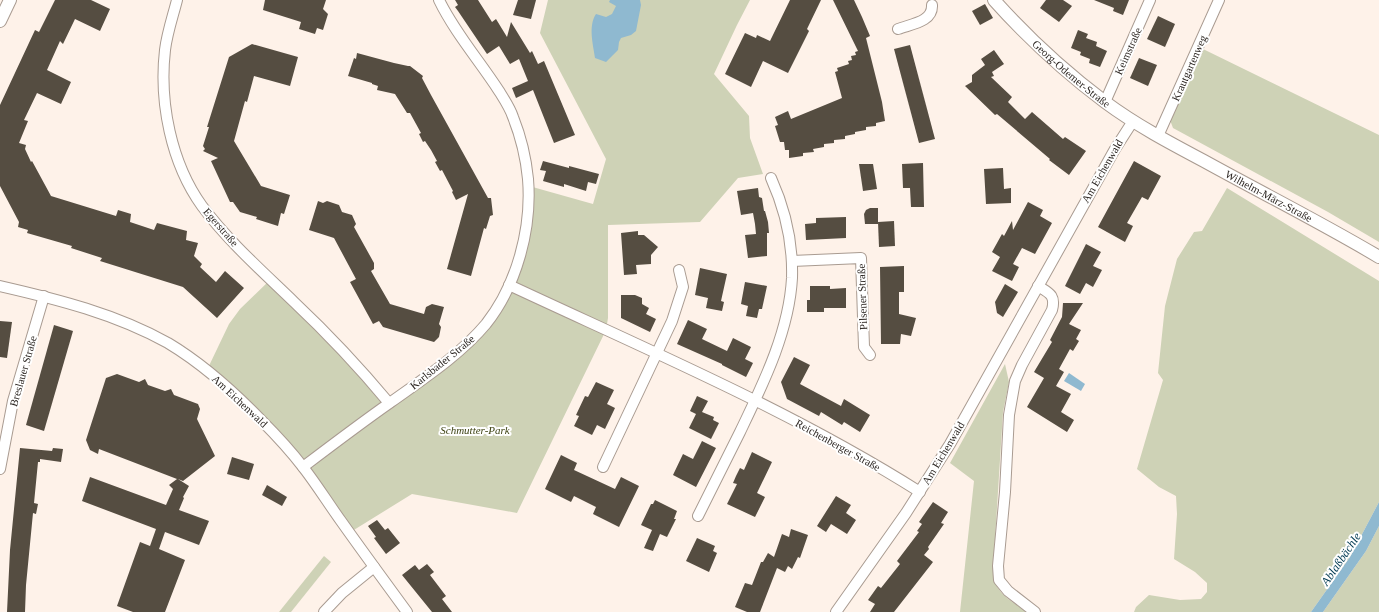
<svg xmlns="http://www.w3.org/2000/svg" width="1379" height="612" viewBox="0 0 1379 612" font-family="'Times New Roman',serif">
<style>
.green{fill:#ced2b6}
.water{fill:#8fb9d0}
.building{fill:#554d41}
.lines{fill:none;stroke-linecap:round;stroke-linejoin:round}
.minor-casing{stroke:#a99b91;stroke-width:12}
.tertiary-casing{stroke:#a99b91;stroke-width:14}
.minor{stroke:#fff;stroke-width:10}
.tertiary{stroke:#fff;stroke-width:12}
.labels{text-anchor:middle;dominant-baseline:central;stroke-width:4;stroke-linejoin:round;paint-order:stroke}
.street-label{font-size:11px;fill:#2c2622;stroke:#fff}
.park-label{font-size:11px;font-style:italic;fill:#3c4111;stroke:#fff}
.water-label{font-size:12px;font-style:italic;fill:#003a52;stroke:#fff}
</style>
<rect width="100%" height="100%" fill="#fef2e9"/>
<g class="green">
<polygon points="548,0 750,0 737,25 714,74 749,116 750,138 763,174 738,178 700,222 608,225 608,318 606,330 517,513 412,494 349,533 303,467 207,370 229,324 240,309 271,279 389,403 476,334 515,271 529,186 593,204 606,159 540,33"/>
<polygon points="1203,49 1379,135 1379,242 1328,212 1173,128 1170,120"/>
<polygon points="1227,188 1379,281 1379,502 1350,557 1311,612 1134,612 1136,607 1149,595 1180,600 1201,599 1207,592 1207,583 1195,572 1174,559 1177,514 1176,496 1159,487 1137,469 1163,380 1158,373 1165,306 1177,259 1194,232 1202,231"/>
<path d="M1005,364L1009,382L1003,412L993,571C995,594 1009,599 1027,612H960L974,481L950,463Z"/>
<polygon points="1379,526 1379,612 1323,612 1366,551"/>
<polygon points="324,556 331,562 291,612 279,612"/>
</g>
<g class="water">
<path d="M610,0H640L641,5L636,31L631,35L621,38L619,42L618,50L606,62L595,58C593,44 588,26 596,14L606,17L612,14L616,6L609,2Z"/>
<polygon points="1069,373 1085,384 1081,391 1064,381"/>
<polygon points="1379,502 1379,526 1366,551 1323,612 1311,612 1350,557"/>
</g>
<g class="building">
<polygon points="55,0 91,0 110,9 100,31 75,19 63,44 60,41 47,70 71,82 61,104 37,93 24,120 28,121 19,143 26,145 25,149 31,162 32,161 51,196 116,216 118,210 131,214 130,222 154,230 157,223 187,231 186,240 198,243 194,256 202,264 200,267 216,282 225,271 244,288 217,318 183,287 100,261 102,258 71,248 72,246 27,233 28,230 18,227 19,222 0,186 0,105 35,30 39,32"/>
<polygon points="265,0 326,0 323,9 328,14 323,30 317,28 315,34 299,29 301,22 263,10"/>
<polygon points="455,0 478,0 492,22 496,19 507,37 511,22 530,53 532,51 538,64 544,61 575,135 554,143 533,90 516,98 512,88 528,81 519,59 510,64 499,46 487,54 458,11 455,7 458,5"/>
<polygon points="518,0 536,0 531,19 513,15"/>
<polygon points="790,0 821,0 807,29 809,31 788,73 763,61 751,87 725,74 745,33 756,38 757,35 770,41"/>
<polygon points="833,0 854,0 862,17 870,36 866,38 882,102 885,121 876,123 876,126 866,127 866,130 855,132 855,134 845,136 845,139 834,140 834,143 824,144 824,147 813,149 814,152 803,153 803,156 789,158 789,150 785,150 784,142 780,142 775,126 778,125 775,117 788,111 791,119 842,98 835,72 838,71 837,68 849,64 848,61 852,60 851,56 856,55 855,52 858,51"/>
<polygon points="1046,0 1063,0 1072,6 1059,22 1040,8"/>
<polygon points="1094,0 1129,0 1123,15 1113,11 1114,8"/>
<polygon points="985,4 993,18 980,25 972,11"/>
<polygon points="1158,16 1175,24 1165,47 1147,39"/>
<polygon points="1078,30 1088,34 1086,38 1097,42 1096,46 1107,51 1100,67 1089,63 1090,59 1080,55 1081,52 1071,48"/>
<polygon points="252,44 298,57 290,86 254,76 247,102 245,101 234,141 261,186 290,195 284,214 281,213 278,226 256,219 257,217 240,212 233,202 230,202 211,161 218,158 203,151 205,149 203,146 209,127 207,127 229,57"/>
<polygon points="910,45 935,139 919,143 894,49"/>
<polygon points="994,50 1004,64 992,72 994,76 991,77 1012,97 1008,102 1025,119 1032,112 1063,139 1065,137 1086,151 1069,175 1049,160 1050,159 997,114 995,115 965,86 972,82 972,75 985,65 981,59"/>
<polygon points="357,53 394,63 408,66 410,66 423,76 422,78 431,95 488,198 491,198 493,215 490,216 486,229 484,228 471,276 447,269 468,194 456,200 452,192 453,191 442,170 440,171 435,162 437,161 431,150 425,141 423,142 419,134 421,133 410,113 407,113 395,94 377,90 378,86 372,84 372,83 348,76 354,58 356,59"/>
<polygon points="1139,58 1157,65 1148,86 1130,78"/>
<polygon points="543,161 569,168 569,166 599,174 596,184 588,182 586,191 564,184 564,187 543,181 546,171 540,170"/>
<polygon points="1134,161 1161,176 1148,200 1142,197 1127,223 1133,226 1125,242 1098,227"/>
<polygon points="923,163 924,207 911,207 910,188 903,188 902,164"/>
<polygon points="859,164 873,164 877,189 863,191"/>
<polygon points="1003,168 1004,189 1011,188 1011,203 986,204 984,169"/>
<polygon points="758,188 759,197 762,198 764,211 765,211 768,222 769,233 767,233 767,256 748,258 745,235 756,234 755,224 753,213 741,215 737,191"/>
<polygon points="318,201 323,203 327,201 339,205 342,212 352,215 356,224 354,227 374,263 374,269 371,271 390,304 424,314 426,307 432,304 444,307 439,324 441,327 439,337 434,342 383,327 379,321 373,324 350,282 356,279 334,238 309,230"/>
<polygon points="1028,202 1043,210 1040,216 1052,223 1035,254 1022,248 1013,264 1019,267 1012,281 992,271 1000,257 992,252 1002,234 1004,236 1012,221 1013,230"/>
<polygon points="870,208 878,208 878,224 865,224 864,214 866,210"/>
<polygon points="846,217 846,238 806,240 805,224 816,223 816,218"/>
<polygon points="894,221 895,246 879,247 878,222"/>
<polygon points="638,231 638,235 644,235 658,247 651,255 651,264 636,265 637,274 624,275 621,233"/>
<polygon points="1086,244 1101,252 1093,266 1102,270 1093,287 1086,283 1080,294 1065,286"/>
<polygon points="904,266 904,292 899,292 899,314 916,318 911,336 901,334 900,344 881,344 880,267"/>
<polygon points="700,268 727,274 721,301 724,302 722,311 706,308 708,298 695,295"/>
<polygon points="745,282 767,286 762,309 759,309 757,318 746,316 748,306 741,304"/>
<polygon points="1005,284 1018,292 1003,317 997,313 995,302"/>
<polygon points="810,286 830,286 830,289 846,288 846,308 824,308 824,312 807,312 807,300 810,300"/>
<polygon points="621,295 635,295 642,298 642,304 649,308 646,314 656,319 650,332 621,318"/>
<polygon points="1063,303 1083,303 1069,324 1081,330 1076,339 1079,341 1073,351 1070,349 1059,369 1064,372 1056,386 1071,394 1061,412 1074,420 1067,432 1027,407 1044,378 1034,372 1052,342 1050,340 1062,317"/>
<polygon points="688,320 707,329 702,339 727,351 733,338 751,347 745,359 753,363 746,377 722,365 722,364 677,344"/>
<polygon points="0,321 12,322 7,358 0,357"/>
<polygon points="54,325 73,331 44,431 26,425"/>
<polygon points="794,357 810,365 800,384 841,406 844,399 870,415 860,432 844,422 842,425 821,412 819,416 787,399 781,382"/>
<polygon points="117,374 139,382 145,379 148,385 165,391 171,389 174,395 198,404 200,409 197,419 215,456 183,481 178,479 189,486 183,497 184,498 179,510 209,521 199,545 165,532 159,549 185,560 165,612 133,612 117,606 140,542 150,546 156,529 82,501 90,477 166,505 173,489 169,485 177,479 99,449 98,454 90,450 86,440 106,378"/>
<polygon points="596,382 614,390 607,404 615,408 605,429 597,425 592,435 574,426 579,416 576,415 585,396 588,397"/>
<polygon points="697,396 708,401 702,412 714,417 713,420 719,423 711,439 689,428 696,414 690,411"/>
<polygon points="702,441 716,448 696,487 673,475 683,454 693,459"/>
<polygon points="20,448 52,451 53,448 63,449 61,462 40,459 40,462 38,462 34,503 38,504 36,514 33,513 26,585 25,612 7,612 10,550"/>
<polygon points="752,452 772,462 757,493 765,497 755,517 727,504 737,484 733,483 736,476 740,468 744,470"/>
<polygon points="561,455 577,463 574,470 615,489 621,477 639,486 619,527 593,514 596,507 574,496 571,502 545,489"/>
<polygon points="232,457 254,464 249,480 227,474"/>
<polygon points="267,485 287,497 282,506 262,495"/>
<polygon points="836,496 851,505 846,513 856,520 847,534 831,524 826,532 817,526"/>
<polygon points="655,500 677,511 674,519 676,519 667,537 660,534 653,551 644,548 652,530 641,525 651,504 653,504"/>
<polygon points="933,502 948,512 941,523 944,524 928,547 929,549 924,555 933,562 894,612 870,612 875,604 868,600 878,586 881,588 900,564 897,561 919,532 917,531 922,524 919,522"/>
<polygon points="377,520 385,530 388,528 400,543 386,554 374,538 376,537 368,526"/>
<polygon points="791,529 808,535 800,558 798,557 792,569 788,566 785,572 777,568 760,612 747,612 735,607 745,583 752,585 761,562 763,562 768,553 774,557 782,534 789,537"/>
<polygon points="697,538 715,546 713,551 717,553 709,572 686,561"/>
<polygon points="427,564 434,572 430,575 446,596 442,599 452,612 432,612 402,575 415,565 419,570"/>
</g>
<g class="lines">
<defs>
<g id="minor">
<path d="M177,0C173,16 167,33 165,50C159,102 171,163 202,206C228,241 262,271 294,302C328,334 359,367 389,403"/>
<path d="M898,29C911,24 933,22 932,5"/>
<polyline points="1105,102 1150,0"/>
<polyline points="1158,136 1219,0"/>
<polyline points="792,261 861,258 864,347 870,355"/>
<path d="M509,285C648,350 790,410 920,492"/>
<path d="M0,286C57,299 116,314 168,343C203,364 233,391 261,420C276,435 290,450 303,467C317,485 328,503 341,521C363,552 385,582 407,612"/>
<path d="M303,467C332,445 361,423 391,402C423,379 460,355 486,324C517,285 532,228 528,179C526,158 521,137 513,117C510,108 504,99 499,91C479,60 455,33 439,0"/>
<polyline points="603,467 672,321 683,287 679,270"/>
<polyline points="0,469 13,401 44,296"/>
<path d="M698,516C712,488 726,460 740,432C763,384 789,332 792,278C793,244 785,209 771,178"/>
<polyline points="324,612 342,593 374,567"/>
<polyline points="836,612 906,513 950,444 1115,149 1133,121"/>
<path d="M1035,612L1008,591L999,580L998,566L1005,492L1009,415L1015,381L1022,365L1052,310C1056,295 1049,293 1038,286"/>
</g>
<g id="tertiary">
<path id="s1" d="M994,0C1028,38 1065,72 1105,102C1136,125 1170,143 1204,161C1262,193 1322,223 1379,257"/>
<polyline points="0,21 10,0"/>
</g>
</defs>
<use href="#minor" class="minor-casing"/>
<use href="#tertiary" class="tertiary-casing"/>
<use href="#minor" class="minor"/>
<use href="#tertiary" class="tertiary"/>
</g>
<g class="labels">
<g class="street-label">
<text transform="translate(1128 51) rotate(-66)">Keimstraße</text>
<text transform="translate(1189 68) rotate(-66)">Krautgartenweg</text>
<text stroke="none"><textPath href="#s1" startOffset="107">Georg-Odemer-Straße</textPath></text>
<text transform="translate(1102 171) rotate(-60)">Am Eichenwald</text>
<text stroke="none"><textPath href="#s1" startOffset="340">Wilhelm-März-Straße</textPath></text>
<text transform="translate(221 227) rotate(49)">Egerstraße</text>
<text transform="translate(862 297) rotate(-92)">Pilsener Straße</text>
<text transform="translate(442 362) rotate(-39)">Karlsbader Straße</text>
<text transform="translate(23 371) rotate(-74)">Breslauer Straße</text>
<text transform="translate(240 401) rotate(43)">Am Eichenwald</text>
<text transform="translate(838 445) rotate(29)">Reichenberger Straße</text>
<text transform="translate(943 453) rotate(-59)">Am Eichenwald</text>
</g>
<g class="park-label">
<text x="475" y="430">Schmutter-Park</text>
</g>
<g class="water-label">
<text transform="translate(1341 559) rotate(-56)">Ablaßbächle</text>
</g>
</g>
</svg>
